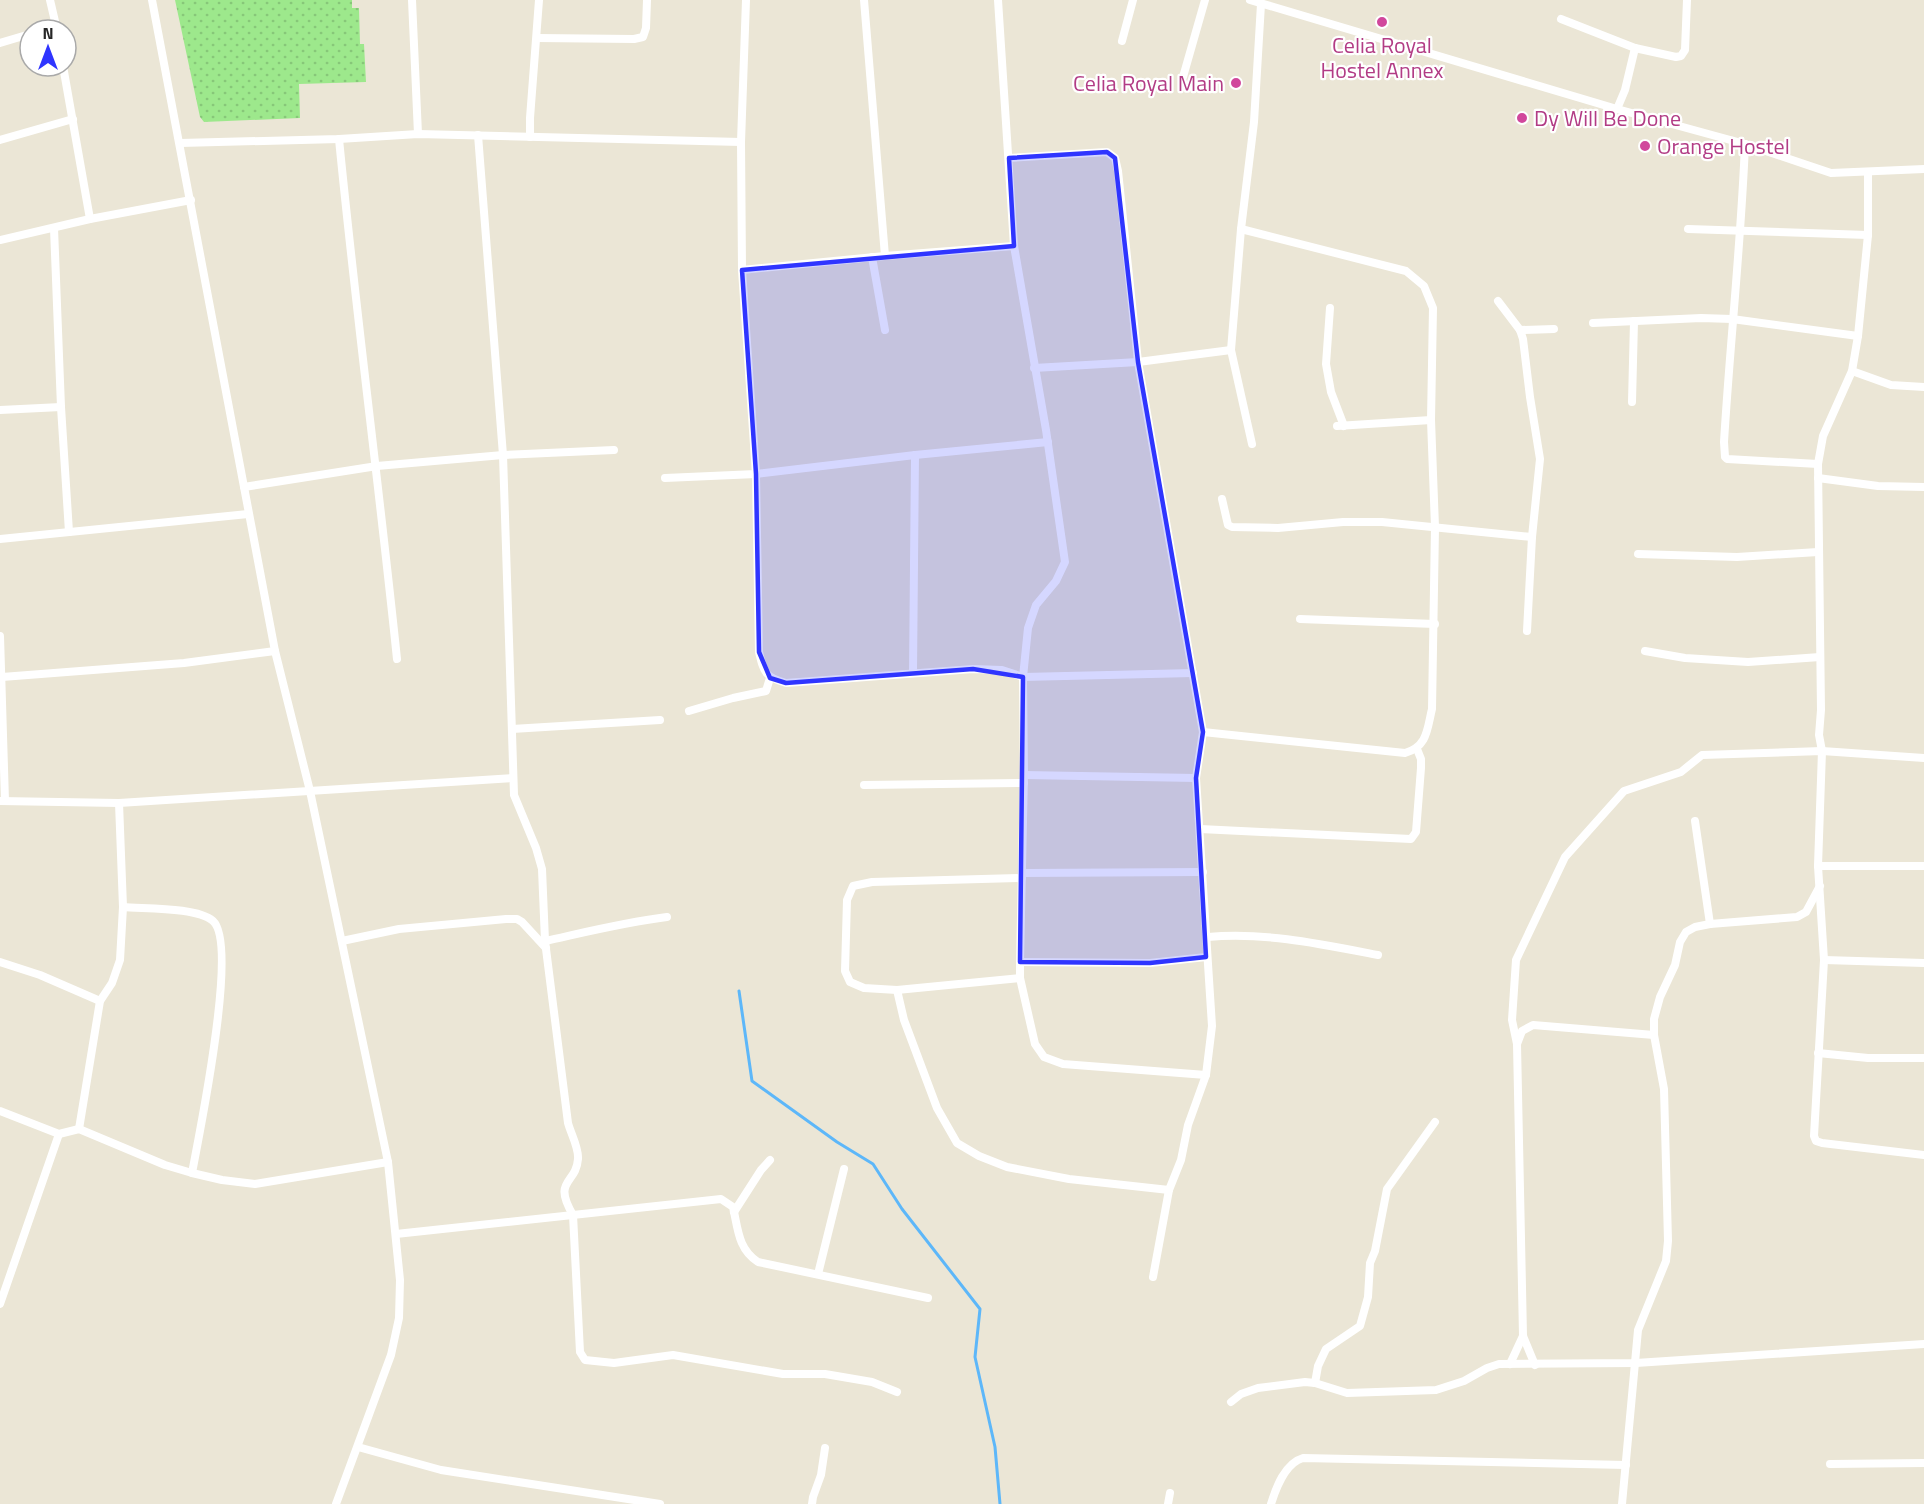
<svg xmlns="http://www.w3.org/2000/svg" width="1924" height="1504" viewBox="0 0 1924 1504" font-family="'Titillium Web',sans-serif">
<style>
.grass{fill:url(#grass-dots)}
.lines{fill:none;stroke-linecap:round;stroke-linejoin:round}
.stream{stroke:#5db7f9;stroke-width:3}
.street{stroke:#fff;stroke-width:8}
.marked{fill:#2f35ff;fill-opacity:0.2;stroke:#2f35ff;stroke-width:4.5;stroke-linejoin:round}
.hotel-dot{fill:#d1479c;stroke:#fff;stroke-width:2}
.labels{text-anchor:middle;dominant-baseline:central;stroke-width:4.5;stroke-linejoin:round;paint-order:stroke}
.hotel-label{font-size:22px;fill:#b23c85;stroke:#fff;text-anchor:start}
</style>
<defs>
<pattern id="grass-dots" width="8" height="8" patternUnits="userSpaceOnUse" patternTransform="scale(1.5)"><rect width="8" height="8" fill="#9de88c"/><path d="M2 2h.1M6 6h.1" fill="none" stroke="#87c779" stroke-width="1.8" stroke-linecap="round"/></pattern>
</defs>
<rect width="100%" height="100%" fill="#ebe6d6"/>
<polygon class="grass" points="175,0 352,0 352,8 359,8 360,44 364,44 366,82 299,84 300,118 204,122 200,117"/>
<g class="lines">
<polyline class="stream" points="739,991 752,1081 837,1142 873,1164 902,1209 980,1309 975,1357 995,1447 1000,1504"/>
<g class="street">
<polyline points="50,0 57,30"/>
<polyline points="152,0 275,651 310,791 388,1162 400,1280 399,1318 391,1355 336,1504"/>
<polyline points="412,0 418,134"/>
<path d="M746,0L741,142L742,270L756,474L759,652C764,673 765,677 786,683L973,669L1002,670L1023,677L1193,673"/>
<polyline points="864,0 885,256"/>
<polyline points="998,0 1014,246 1046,430 1065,562 1056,581 1036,605 1028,628 1023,677 1024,775 1020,962 1020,978 1035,1044 1044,1057 1063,1064 1206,1075"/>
<polyline points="1250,0 1617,109 1745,144 1831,173 1924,169"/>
<polyline points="1561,19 1635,48 1676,57 1681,56 1685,50 1687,0"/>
<polyline points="46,30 56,27"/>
<polyline points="537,38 634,39 643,37 646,28 647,0"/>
<polyline points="1122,41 1133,0"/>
<polyline points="0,43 30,34"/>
<polyline points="63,66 90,219"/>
<polyline points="1183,77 1205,0"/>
<polyline points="1617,109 1625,90 1635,48"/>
<path d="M478,135L503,455L514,795L536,848L542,869L545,941L568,1123C571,1134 579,1148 578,1159C576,1185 552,1179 573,1215L580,1352L585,1360L614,1363L673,1355L783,1374H825L872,1382L897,1392"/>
<polyline points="530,137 530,118 539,0"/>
<path d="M339,139C356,313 379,485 397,659"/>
<polyline points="0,140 73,119"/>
<polyline points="180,143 339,139 418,134 741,142"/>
<path d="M1745,144C1741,244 1730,343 1724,442L1725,457L1727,459L1818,464"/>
<polyline points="1868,173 1868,235 1858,336 1852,371 1823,436 1818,464 1821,710 1819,735 1822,751 1818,866 1824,960 1814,1136 1816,1141 1822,1143 1924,1155"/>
<polyline points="54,228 61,407 69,532"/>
<polyline points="1688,229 1868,235"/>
<polyline points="0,240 90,219 191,200"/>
<polyline points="872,257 885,330"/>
<polyline points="742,270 885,256 1014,246"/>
<polyline points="1498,301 1520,330 1523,339 1530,397 1540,459 1532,537 1527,631"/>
<polyline points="1330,308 1326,364 1331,392 1344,426"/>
<polyline points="1593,323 1701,318 1732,319 1858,336"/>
<polyline points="1520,330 1554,329"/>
<polyline points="1034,368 1138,362 1231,350"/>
<polyline points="1852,371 1891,385 1924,387"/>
<polyline points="1632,402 1634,321"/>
<polyline points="0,410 61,407"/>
<polyline points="1337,426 1431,420"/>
<polyline points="1252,444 1231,350 1241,229 1254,122 1261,4"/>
<polyline points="665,478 756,474 915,455 1048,442"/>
<polyline points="1818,478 1878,486 1924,487"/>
<polyline points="244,487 377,466 503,455 614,450"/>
<polyline points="1222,499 1228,525 1232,527 1278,528 1343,522 1382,522 1532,537"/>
<polyline points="0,539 248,514"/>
<polyline points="1638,554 1737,557 1818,552"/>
<polyline points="1300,619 1435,624"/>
<polyline points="0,636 5,801"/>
<polyline points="1645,651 1685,658 1748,662 1820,657"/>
<polyline points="913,673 915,455"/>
<polyline points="2,677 184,663 275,651"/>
<polyline points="689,711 733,698 766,691 770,678"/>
<polyline points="512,729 660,720"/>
<path d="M1203,732L1405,753C1428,746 1427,729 1432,709L1435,527L1431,420L1433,308L1424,286L1406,271L1241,229"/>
<polyline points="1024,775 1196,778"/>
<polyline points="864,785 1024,783"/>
<polyline points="0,801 119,803 513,778"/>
<polyline points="1695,821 1710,924"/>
<polyline points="1200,829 1411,839 1416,832 1421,768 1421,759 1417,749"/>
<polyline points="1818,866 1924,866"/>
<polyline points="1022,873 1203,872"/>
<path d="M123,907C145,909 197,907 213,921C239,944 199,1135 192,1173"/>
<path d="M1208,937C1266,932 1321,944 1378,955"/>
<polyline points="342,941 399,929 506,919 517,919 522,922 546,948"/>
<path d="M545,941C586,932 626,922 667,917"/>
<polyline points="1824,960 1924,963"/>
<polyline points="0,962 40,975 100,1001"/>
<polyline points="1020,962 1150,963 1206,957"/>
<polyline points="1020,978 897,990 864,988 850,982 845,971 847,900 853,886 872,882 1022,878"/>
<polyline points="897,990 904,1020 937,1108 957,1143 979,1156 1007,1167 1069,1179 1169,1190 1181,1160 1188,1125 1206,1075 1212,1026 1196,778 1203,732 1138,362 1118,171 1115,158 1107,152 1009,158"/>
<polyline points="1517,1044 1512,1020 1516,960 1565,857 1624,791 1681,772 1702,755 1822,751 1924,758"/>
<polyline points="1818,1053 1868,1058 1924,1058"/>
<polyline points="0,1111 59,1134 79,1129 165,1165 192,1173 222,1180 255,1184 388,1162"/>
<polyline points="79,1129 100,1001 112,983 120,960 123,907 119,803"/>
<polyline points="734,1212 761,1170 770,1160"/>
<path d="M396,1234L721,1199L733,1207C738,1229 738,1249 758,1262L928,1298"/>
<polyline points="818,1274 844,1169"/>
<polyline points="1153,1277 1169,1190"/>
<polyline points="0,1304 59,1134"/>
<polyline points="1510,1364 1523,1336"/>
<polyline points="1535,1365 1523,1336 1517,1044 1522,1031 1533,1025 1654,1035"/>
<polyline points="1315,1383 1318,1366 1326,1349 1360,1326 1368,1297 1370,1263 1375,1251 1387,1189 1435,1122"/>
<polyline points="1231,1402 1241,1394 1258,1388 1305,1382 1315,1383 1347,1393 1436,1390 1464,1381 1487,1368 1499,1364 1636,1363 1924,1344"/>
<polyline points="358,1447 441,1470 660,1504"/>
<polyline points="1830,1464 1924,1463"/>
<polyline points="812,1504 813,1497 821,1475 825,1448"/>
<polyline points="1168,1504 1170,1493"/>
<path d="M1271,1504C1276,1488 1285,1463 1303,1458L1626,1465"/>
<polyline points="1622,1504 1638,1330 1666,1261 1668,1241 1664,1089 1654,1035 1654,1019 1660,997 1675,965 1680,942 1686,932 1695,927 1710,924 1797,917 1806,912 1820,886"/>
</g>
</g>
<path class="marked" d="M1107,152L1115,158L1138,362L1203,732L1196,778L1206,957L1150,963L1020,962L1023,677L973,669L786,683L770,678L759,652L756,474L742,270L1014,246L1009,158Z"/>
<g class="hotel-dot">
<circle cx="1382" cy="22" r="6"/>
<circle cx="1236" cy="83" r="6"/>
<circle cx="1522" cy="118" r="6"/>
<circle cx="1645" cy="146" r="6"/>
</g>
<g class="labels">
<g class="hotel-label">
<text x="1382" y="45" text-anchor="middle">Celia Royal<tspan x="1382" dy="25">Hostel Annex</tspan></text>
<text x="1224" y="83" text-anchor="end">Celia Royal Main</text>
<text x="1534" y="118">Dy Will Be Done</text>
<text x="1657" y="146">Orange Hostel</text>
</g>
</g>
<g transform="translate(48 48)"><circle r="28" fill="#ffffff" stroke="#a9a9a9" stroke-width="1.5"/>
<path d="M0-4.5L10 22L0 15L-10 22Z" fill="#2f35ff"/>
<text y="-9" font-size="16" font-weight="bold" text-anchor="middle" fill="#272727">N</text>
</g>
</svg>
